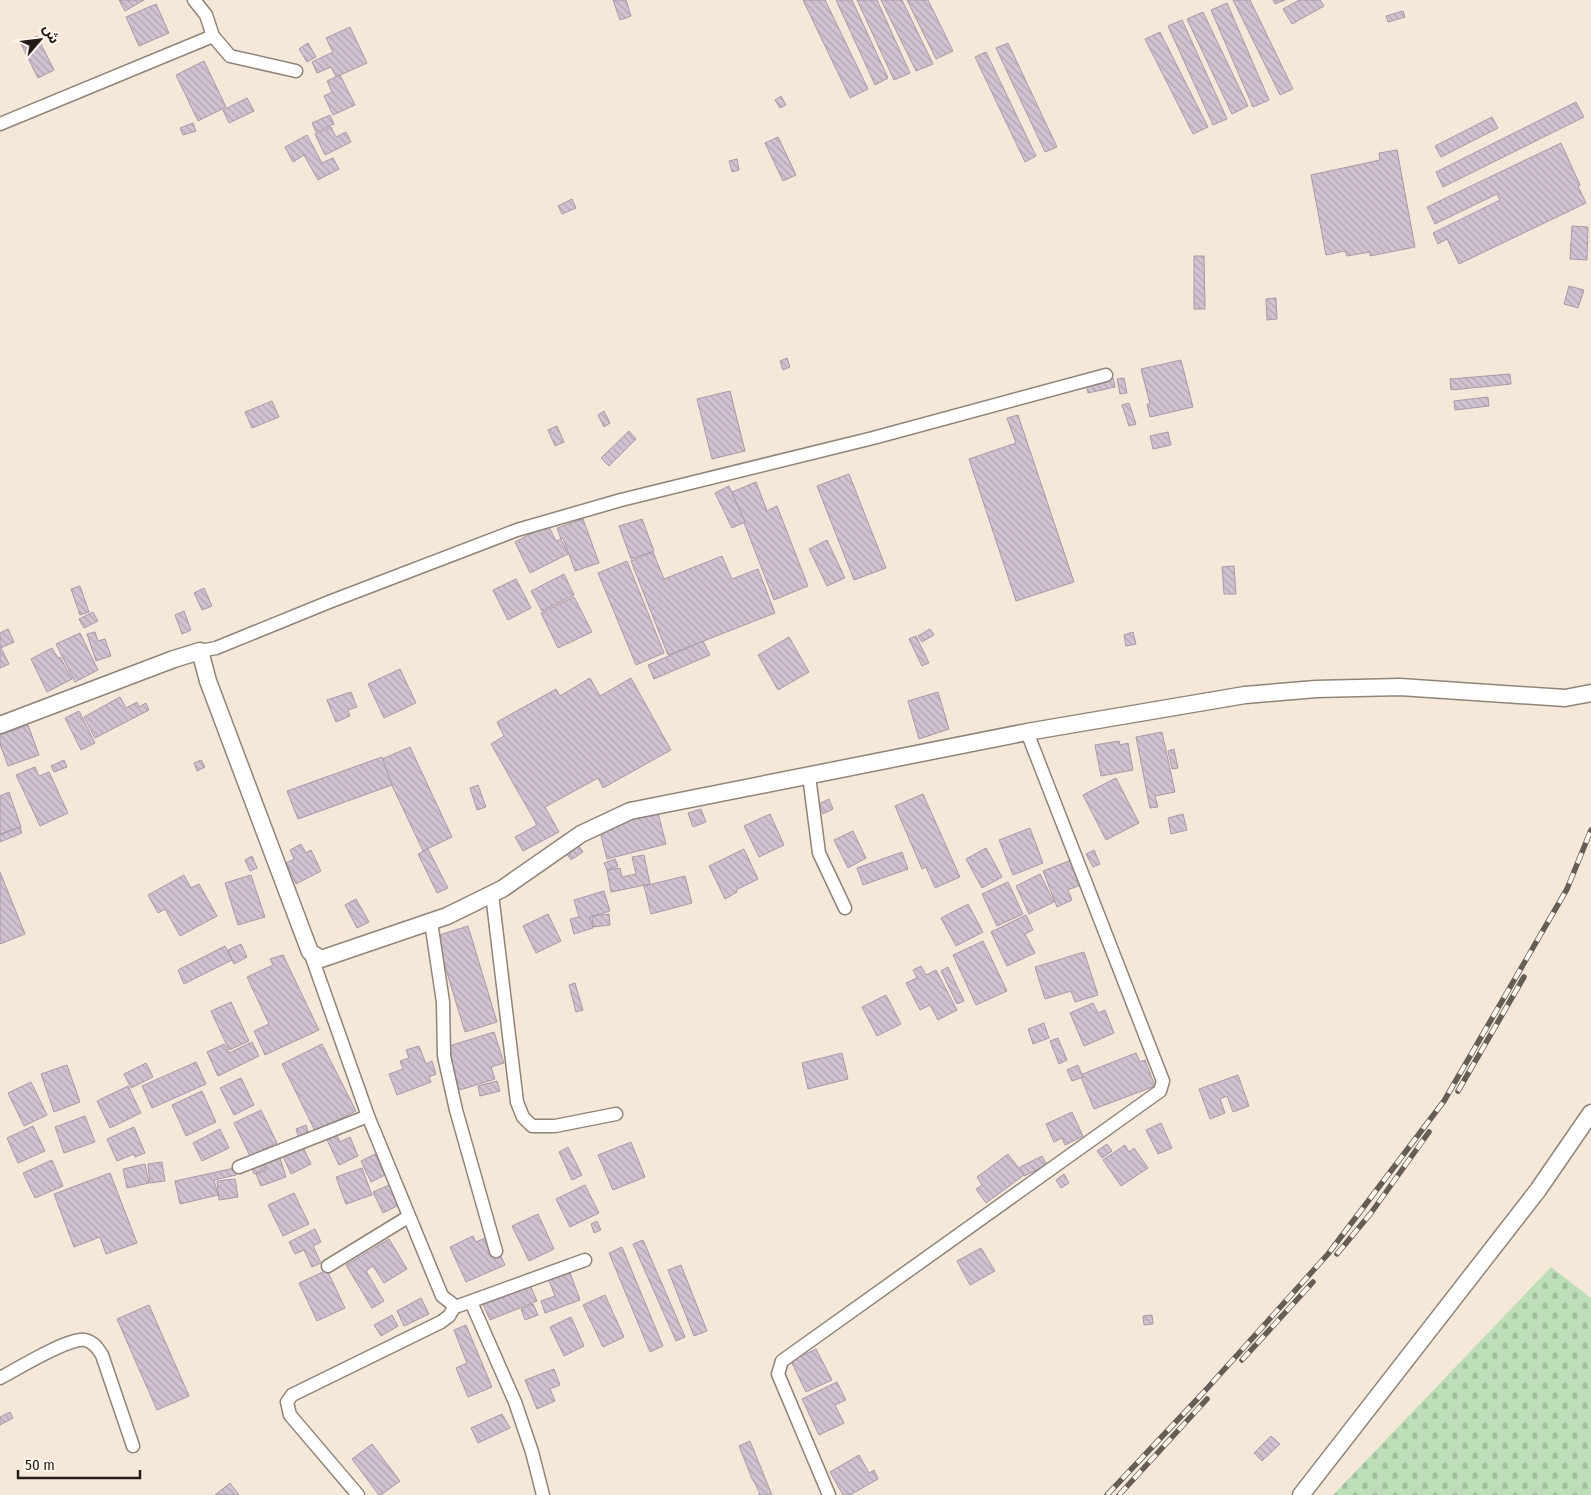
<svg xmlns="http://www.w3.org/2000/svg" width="1591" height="1495" viewBox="0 0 1591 1495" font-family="'Fira Sans Condensed','Noto Sans Arabic',sans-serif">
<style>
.cemetery{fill:url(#cemetery-stones)}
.building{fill:url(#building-back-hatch);stroke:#a79aa8}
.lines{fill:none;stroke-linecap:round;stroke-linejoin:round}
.minor-casing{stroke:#908476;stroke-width:15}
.tertiary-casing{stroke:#908476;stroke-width:19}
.minor{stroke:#fff;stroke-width:12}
.tertiary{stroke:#fff;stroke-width:16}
.rail-casing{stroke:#655e55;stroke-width:5.5}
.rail{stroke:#fef6ec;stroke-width:4;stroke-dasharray:11;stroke-linecap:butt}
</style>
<defs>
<pattern id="cemetery-stones" width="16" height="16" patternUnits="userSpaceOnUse" patternTransform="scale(1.25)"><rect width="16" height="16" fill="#bcdfb7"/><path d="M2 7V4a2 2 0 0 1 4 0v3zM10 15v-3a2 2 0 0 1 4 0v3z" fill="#a1bf9d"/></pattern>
<pattern id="building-back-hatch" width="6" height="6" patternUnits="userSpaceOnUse" patternTransform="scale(1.25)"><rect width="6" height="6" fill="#d0c2d0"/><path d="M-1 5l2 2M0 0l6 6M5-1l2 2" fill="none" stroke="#b2a6b2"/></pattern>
</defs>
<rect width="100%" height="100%" fill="#f5e8d8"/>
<polygon class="cemetery" points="1551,1267 1591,1298 1591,1495 1333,1495"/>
<g class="building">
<polygon points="119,0 144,0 125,11"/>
<polygon points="613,0 626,0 631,16 620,20"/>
<polygon points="803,0 825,0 868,89 850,98"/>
<polygon points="836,0 852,0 888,78 875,85"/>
<polygon points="857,0 877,0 910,73 894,80"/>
<polygon points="881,0 902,0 933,64 916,71"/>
<polygon points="907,0 928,0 953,51 936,59"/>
<polygon points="1233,0 1250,0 1293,89 1280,95"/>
<polygon points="1273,0 1285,0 1275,4"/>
<polygon points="1299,0 1320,0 1324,6 1292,24 1283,9"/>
<polygon points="1227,3 1269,100 1253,107 1211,10"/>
<polygon points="156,4 169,33 139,46 126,17"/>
<polygon points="1403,11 1405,17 1388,22 1386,16"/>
<polygon points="1203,12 1248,106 1232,114 1187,19"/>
<polygon points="1182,20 1227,119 1213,125 1168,26"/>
<polygon points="350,27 367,63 336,77 331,67 317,73 312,62 333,52 326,38"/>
<polygon points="1160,32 1208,127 1193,134 1145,39"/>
<polygon points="37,36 54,70 38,78 21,44"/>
<polygon points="308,43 316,57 307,62 299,49"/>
<polygon points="1008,43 1057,147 1045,152 996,48"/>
<polygon points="986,52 1036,156 1025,162 975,57"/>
<polygon points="204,61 226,107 198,121 176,75"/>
<polygon points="340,75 355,105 333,115 324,96 332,92 327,81"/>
<polygon points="781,96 786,105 780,108 775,100"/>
<polygon points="247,98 254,111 229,123 223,110"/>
<polygon points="1576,102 1584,117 1443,187 1436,172"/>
<polygon points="330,115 334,124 316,132 312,123"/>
<polygon points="1492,117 1498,128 1441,157 1435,146"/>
<polygon points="193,123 196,131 183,135 180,128"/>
<polygon points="331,127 336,137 346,132 351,142 325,155 315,134"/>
<polygon points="307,135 322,163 333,158 339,169 318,180 304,155 293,162 285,147"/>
<polygon points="778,137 796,175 783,181 765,143"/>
<polygon points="1561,143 1580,185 1578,186 1586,203 1459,264 1447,239 1438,244 1433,233 1500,200 1497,194 1435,224 1427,207"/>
<polygon points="1397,150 1415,247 1370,256 1370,252 1347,256 1345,251 1326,255 1311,175 1380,160 1379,153"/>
<polygon points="737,159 739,170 732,172 729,161"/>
<polygon points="572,199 576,208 562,214 558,206"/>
<polygon points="1572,226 1588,227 1587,260 1570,259"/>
<polygon points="1194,256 1204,256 1205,309 1194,309"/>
<polygon points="1569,286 1584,290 1578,308 1564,304"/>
<polygon points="1276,298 1277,319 1267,320 1266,299"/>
<polygon points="787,358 790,367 783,370 780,361"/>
<polygon points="1181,360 1193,407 1150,417 1147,404 1150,404 1141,369"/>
<polygon points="1510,374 1511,384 1451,390 1450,379"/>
<polygon points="1113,378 1115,387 1088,393 1086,383"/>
<polygon points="1124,378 1127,393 1120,394 1117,379"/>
<polygon points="730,391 745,451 712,459 697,399"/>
<polygon points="1488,397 1489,406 1455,410 1454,401"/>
<polygon points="272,401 279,417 252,428 245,412"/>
<polygon points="1129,403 1136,424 1129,426 1122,405"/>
<polygon points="604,411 610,423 604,427 598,415"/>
<polygon points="1018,415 1074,582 1016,601 969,459 1016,443 1007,418"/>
<polygon points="557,426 564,442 555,446 548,430"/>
<polygon points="629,431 636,439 609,466 601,458"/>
<polygon points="1168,432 1171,445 1153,449 1150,436"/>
<polygon points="849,474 886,568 854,580 817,486"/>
<polygon points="756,482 767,511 777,506 808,586 774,600 732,492"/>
<polygon points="729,486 745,522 732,528 715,493"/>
<polygon points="583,519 599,563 575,571 563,538 561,539 557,528"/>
<polygon points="642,519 654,551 631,559 619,526"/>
<polygon points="548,525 556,541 561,539 568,554 530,573 515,542"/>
<polygon points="827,540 845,578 827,586 809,549"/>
<polygon points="653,552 664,579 722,556 732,579 758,569 775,613 668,655 631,561"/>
<polygon points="627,561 664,653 636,665 598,573"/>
<polygon points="1234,566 1236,594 1224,594 1222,567"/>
<polygon points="564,574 574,595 542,611 531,591"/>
<polygon points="516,579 531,608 508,620 493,590"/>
<polygon points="80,586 89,612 80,615 71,589"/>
<polygon points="204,588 212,606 202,610 194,593"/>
<polygon points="574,597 592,632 558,648 541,613"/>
<polygon points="184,611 191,630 182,634 175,615"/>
<polygon points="93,612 98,621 84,628 79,619"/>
<polygon points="8,629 14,642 1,648 9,664 0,668 0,633"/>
<polygon points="930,629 934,635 922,642 918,636"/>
<polygon points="95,632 98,641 105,639 111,656 96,661 87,634"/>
<polygon points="1133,632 1136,644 1126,646 1124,635"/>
<polygon points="80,633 98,670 75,682 56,644"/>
<polygon points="916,636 929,663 922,666 909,639"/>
<polygon points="789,637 809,672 778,690 758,655"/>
<polygon points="703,641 710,655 654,679 648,665"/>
<polygon points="52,648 58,658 60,657 72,679 47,692 31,659"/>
<polygon points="400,669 416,703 384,718 368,684"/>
<polygon points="590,678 600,696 631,678 671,750 603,788 598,778 545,807 559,832 523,851 515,837 537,825 491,744 504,736 497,722 556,689 560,696"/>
<polygon points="351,692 357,707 348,710 350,716 336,722 327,700"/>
<polygon points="938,692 949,729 919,739 908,701"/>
<polygon points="120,697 126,708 137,702 139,707 146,703 149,710 95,738 84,717"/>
<polygon points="79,711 95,743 81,750 65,718"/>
<polygon points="28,725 39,755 8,766 0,744 0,735"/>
<polygon points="1162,732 1175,792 1155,796 1158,807 1150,808 1136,737"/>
<polygon points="1119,741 1120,745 1128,743 1133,770 1101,776 1095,745"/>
<polygon points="410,747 452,837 423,851 380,760"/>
<polygon points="1174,749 1178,768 1172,769 1168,751"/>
<polygon points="382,757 392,785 298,819 287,791"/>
<polygon points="64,760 67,767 54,772 51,766"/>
<polygon points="201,760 205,767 197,771 194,763"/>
<polygon points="35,767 39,776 49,772 68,813 40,826 16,775"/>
<polygon points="1116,778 1139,823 1106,840 1083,795"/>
<polygon points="478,785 486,807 477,810 470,788"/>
<polygon points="9,792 21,827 0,834 0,796"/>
<polygon points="923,794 960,877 935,888 926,867 922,869 895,806"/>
<polygon points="829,799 833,809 823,814 819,804"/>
<polygon points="701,809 706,822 693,827 688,813"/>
<polygon points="658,813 666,844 607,859 599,828"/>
<polygon points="770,814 784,845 759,857 744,826"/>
<polygon points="1183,814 1187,830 1171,834 1168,818"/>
<polygon points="20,827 22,833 0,842 0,835"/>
<polygon points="1030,828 1043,863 1013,875 999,840"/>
<polygon points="853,831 866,858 848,868 834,840"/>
<polygon points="575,840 583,852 571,860 563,849"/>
<polygon points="301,844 306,853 311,850 321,871 296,884 286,863 294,859 290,850"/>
<polygon points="986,848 1002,877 982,888 966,859"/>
<polygon points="428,849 448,888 437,893 418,854"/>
<polygon points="744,849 758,879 736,890 737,892 725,899 709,866"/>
<polygon points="1094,850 1100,864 1093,867 1086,854"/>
<polygon points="902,852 908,869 863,885 857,868"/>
<polygon points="644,855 650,884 611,892 607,870 620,868 622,877 636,874 632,857"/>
<polygon points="252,856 257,868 250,871 245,860"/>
<polygon points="615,859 618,866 607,870 604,863"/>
<polygon points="1074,859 1083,884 1068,890 1072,900 1057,907 1043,871"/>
<polygon points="0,872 25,934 0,944"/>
<polygon points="1040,874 1054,902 1029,914 1016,886"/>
<polygon points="184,875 191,888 199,884 217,916 180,936 165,909 158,913 148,895"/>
<polygon points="251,875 265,917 238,925 225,883"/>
<polygon points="685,876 692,903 651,914 644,886"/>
<polygon points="1008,882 1023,914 997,926 982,894"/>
<polygon points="604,891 610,911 590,917 593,928 574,934 570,919 579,917 574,900"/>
<polygon points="356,899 369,922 357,928 345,905"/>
<polygon points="968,904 983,932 956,946 941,918"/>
<polygon points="548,914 561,941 536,953 523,926"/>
<polygon points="609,914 610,925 593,927 592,916"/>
<polygon points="1026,915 1033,930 1025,934 1035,953 1007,966 991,932"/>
<polygon points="468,926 497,1022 465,1032 436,936"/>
<polygon points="983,941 1007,991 976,1005 953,955"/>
<polygon points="241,944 247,957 234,964 228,950"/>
<polygon points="225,946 232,960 184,984 178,970"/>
<polygon points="1084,952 1098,995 1075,1002 1071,991 1045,999 1035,967"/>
<polygon points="283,955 319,1030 265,1055 254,1031 269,1024 247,977 273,965 270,959"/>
<polygon points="921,966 926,975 936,970 957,1010 938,1020 930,1005 920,1010 906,983 917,978 913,970"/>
<polygon points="948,967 964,1001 957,1004 941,971"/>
<polygon points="575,983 583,1010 576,1012 569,985"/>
<polygon points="886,995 901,1024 877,1036 862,1007"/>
<polygon points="231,1002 249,1041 229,1050 211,1011"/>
<polygon points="1093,1003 1098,1013 1105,1010 1114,1033 1084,1046 1070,1013"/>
<polygon points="1044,1023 1049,1038 1033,1044 1028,1029"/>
<polygon points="494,1032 504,1063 491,1067 495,1079 460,1090 446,1047"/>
<polygon points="1058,1038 1067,1060 1059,1064 1050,1041"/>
<polygon points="252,1042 259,1056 218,1076 207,1052 224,1044 229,1053"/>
<polygon points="322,1044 356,1111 315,1131 282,1064"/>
<polygon points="419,1046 426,1064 432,1061 436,1074 429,1077 431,1082 397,1095 389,1074 403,1069 400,1061 409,1058 406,1050"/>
<polygon points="842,1053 848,1079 808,1089 802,1063"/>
<polygon points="1136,1053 1140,1062 1145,1060 1155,1086 1094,1109 1080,1075"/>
<polygon points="196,1062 206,1084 152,1108 142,1086"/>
<polygon points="146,1063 153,1077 131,1088 124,1074"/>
<polygon points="67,1065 80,1102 54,1112 41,1074"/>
<polygon points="1078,1065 1083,1077 1072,1081 1067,1070"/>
<polygon points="1238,1075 1249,1106 1233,1112 1227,1096 1220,1099 1225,1113 1210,1119 1199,1089"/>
<polygon points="241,1078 254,1105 234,1115 220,1088"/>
<polygon points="497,1081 500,1091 480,1096 478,1086"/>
<polygon points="31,1082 47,1115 24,1126 8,1093"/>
<polygon points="128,1086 141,1113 110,1128 97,1101"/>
<polygon points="202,1091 216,1122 186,1136 172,1105"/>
<polygon points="261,1110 277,1143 250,1156 234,1123"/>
<polygon points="1072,1112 1083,1136 1065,1145 1062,1138 1054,1142 1046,1124"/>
<polygon points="85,1116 95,1142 64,1153 55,1127"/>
<polygon points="1161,1123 1172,1148 1158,1154 1146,1130"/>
<polygon points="306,1125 309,1135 299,1139 296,1129"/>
<polygon points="33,1126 45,1151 18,1163 7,1138"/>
<polygon points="134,1127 145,1153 135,1157 134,1154 117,1161 107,1139"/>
<polygon points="220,1129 229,1148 202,1161 193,1143"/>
<polygon points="337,1135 340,1142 350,1137 358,1156 339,1165 327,1140"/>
<polygon points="631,1142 645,1177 613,1190 598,1155"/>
<polygon points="1107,1144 1112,1151 1102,1158 1097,1151"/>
<polygon points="302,1145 311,1164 291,1174 282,1154"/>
<polygon points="1125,1145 1129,1152 1134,1148 1148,1168 1121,1186 1103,1160"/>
<polygon points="568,1147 582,1175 572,1180 559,1152"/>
<polygon points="375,1154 385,1175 371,1182 361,1161"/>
<polygon points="1008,1154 1024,1175 986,1203 976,1189 982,1185 977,1177"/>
<polygon points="279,1155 286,1177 261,1186 256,1174 267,1170 263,1161"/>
<polygon points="1042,1156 1047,1165 1024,1176 1020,1167"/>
<polygon points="52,1160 63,1186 35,1198 23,1173"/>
<polygon points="162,1162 165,1181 150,1183 148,1164"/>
<polygon points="262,1162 265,1169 254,1174 251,1167"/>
<polygon points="145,1164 149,1183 127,1188 123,1169"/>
<polygon points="235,1168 236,1175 214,1180 218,1195 180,1204 175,1181"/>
<polygon points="362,1168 372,1195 346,1204 336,1177"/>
<polygon points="110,1173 137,1243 106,1254 100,1237 74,1247 54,1194"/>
<polygon points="1064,1174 1069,1183 1061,1188 1056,1180"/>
<polygon points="235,1179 238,1197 219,1200 217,1181"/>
<polygon points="389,1185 399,1205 383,1213 373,1192"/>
<polygon points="585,1185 599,1213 570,1227 556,1199"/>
<polygon points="294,1193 309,1224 283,1236 268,1205"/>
<polygon points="538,1214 554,1249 529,1261 512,1226"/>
<polygon points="597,1221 601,1230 594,1233 591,1224"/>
<polygon points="315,1229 321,1242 313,1246 321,1263 312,1267 304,1250 295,1254 289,1242"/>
<polygon points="473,1236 476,1242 485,1238 493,1255 499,1252 505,1265 466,1282 450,1247"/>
<polygon points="389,1239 407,1269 384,1283 373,1266 366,1271 384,1301 372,1308 346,1265"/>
<polygon points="643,1240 685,1337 676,1341 633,1244"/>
<polygon points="622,1247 663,1346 650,1352 609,1253"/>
<polygon points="981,1248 995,1271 970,1285 957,1261"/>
<polygon points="681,1265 707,1331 694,1336 668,1270"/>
<polygon points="327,1270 345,1308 317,1321 299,1283"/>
<polygon points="569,1270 580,1300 545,1313 541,1301 555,1296 548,1278"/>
<polygon points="529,1283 537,1301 490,1320 482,1302"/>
<polygon points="605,1295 624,1337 603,1347 583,1305"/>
<polygon points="421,1298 429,1314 404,1326 397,1311"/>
<polygon points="533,1304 538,1315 525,1320 521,1309"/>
<polygon points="149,1305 189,1396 157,1410 117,1319"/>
<polygon points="392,1315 398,1326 381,1336 374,1325"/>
<polygon points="1152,1315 1153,1324 1144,1325 1143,1316"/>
<polygon points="571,1317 584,1346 564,1356 550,1327"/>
<polygon points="466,1325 492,1387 468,1397 456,1368 467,1363 454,1330"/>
<polygon points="816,1349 832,1380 806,1392 791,1361"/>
<polygon points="554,1369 560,1385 550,1389 555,1401 537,1409 525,1380"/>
<polygon points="837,1382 846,1400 835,1405 844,1423 819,1435 802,1399"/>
<polygon points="10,1412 13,1418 0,1425 0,1417"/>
<polygon points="502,1414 510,1428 478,1443 471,1428"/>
<polygon points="1271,1436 1280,1444 1262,1461 1254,1453"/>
<polygon points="750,1441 772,1495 758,1495 760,1494 754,1481 753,1481 739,1446"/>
<polygon points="372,1444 400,1481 381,1495 379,1495 352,1459"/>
<polygon points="859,1455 869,1473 874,1470 878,1479 850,1495 843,1495 830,1472"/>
<polygon points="230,1483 239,1495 215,1495"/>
</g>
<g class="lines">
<defs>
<g id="minor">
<polyline points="194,0 206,15 213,36 230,56 296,71"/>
<polyline points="0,124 213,36"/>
<polyline points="200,651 216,648 329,602 517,530 621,500 873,438 1106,375"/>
<polyline points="809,776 819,853 845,908"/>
<polyline points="492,894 517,1102 523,1117 532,1126 555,1126 616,1114"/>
<polyline points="431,922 443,1002 444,1056 456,1110 496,1251"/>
<polyline points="310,952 368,1116 442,1296 455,1306 458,1306 585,1260"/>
<polyline points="239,1167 368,1116"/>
<polyline points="328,1266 408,1217"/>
<polyline points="471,1302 515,1402 532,1452 543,1495"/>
<path d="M0,1378C17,1369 69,1337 85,1340C94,1342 98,1349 102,1355L133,1446"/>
<polyline points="358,1495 290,1415 287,1402 292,1395 441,1322 449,1316 455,1306"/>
<polyline points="829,1495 778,1374 782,1361 1160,1091 1163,1081 1027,732"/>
</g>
<g id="tertiary">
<polyline points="0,725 174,659 200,651 208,681 310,952 321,959 447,916 502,889 581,834 630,811 1027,732 1245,695 1316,689 1400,687 1565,698 1591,693"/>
<polyline points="1301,1495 1538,1190 1591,1113"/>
</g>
</defs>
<use href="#minor" class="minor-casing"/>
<use href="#tertiary" class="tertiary-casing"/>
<use href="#minor" class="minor"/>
<use href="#tertiary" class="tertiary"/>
<defs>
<g id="rail">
<polyline points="1458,1091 1524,977"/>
<polyline points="1337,1254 1371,1213 1429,1132"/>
<polyline points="1242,1360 1313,1282"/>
<polyline points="1107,1495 1203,1393 1328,1254 1444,1101 1567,889 1591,830"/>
<polyline points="1119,1495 1207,1399"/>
</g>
</defs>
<use href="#rail" class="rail-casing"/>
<use href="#rail" class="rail"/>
</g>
<g transform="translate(40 40) rotate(62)" stroke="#fef6ec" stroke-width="4" paint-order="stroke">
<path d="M0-4L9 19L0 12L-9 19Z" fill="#221d18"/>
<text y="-8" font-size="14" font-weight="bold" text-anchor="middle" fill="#221d18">ش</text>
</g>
<path d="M18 1470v8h122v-8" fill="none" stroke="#221d18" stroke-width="2.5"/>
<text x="25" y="1470" font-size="15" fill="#221d18" stroke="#fef6ec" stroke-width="4" paint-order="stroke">50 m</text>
</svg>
